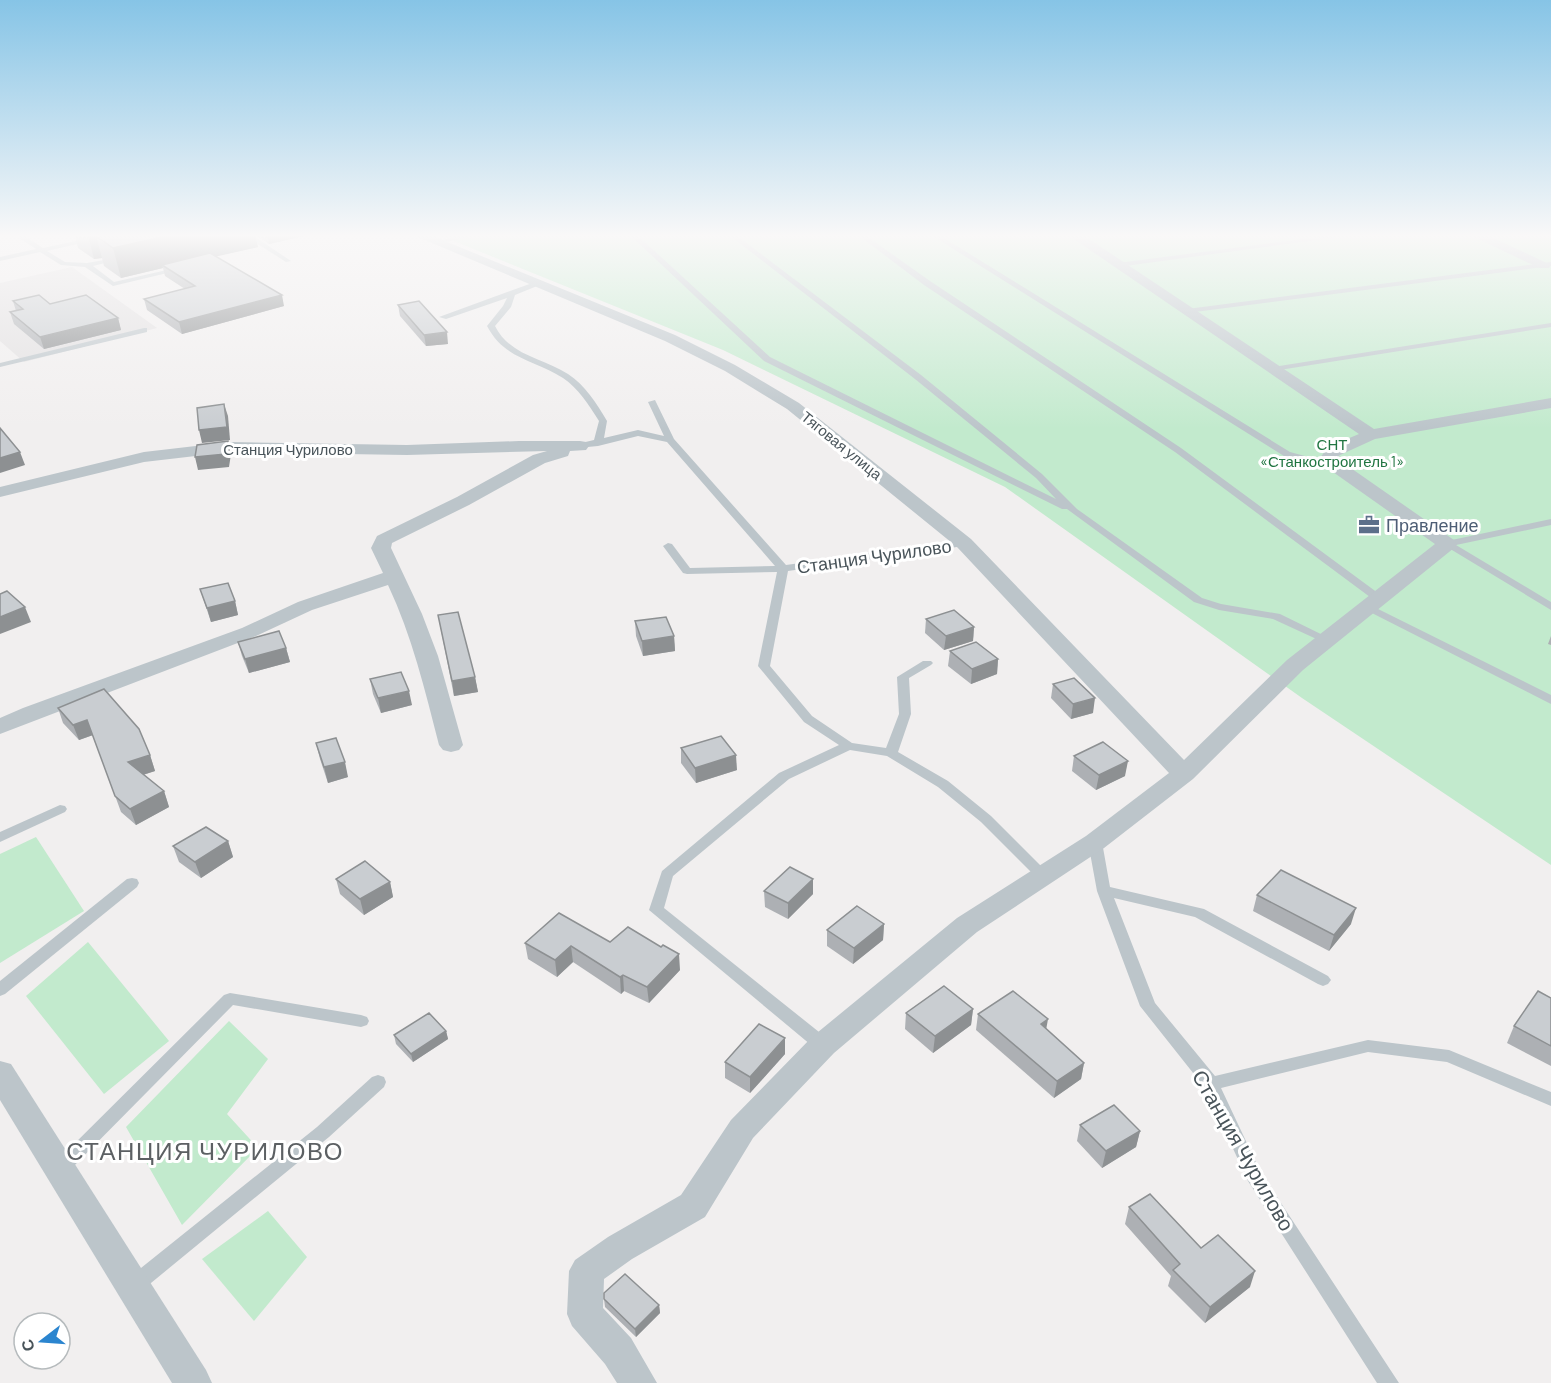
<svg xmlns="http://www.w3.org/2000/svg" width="1551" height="1383" viewBox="0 0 1551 1383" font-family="Barlow,sans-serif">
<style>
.education{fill:#e2e0e1}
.green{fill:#c2eacd}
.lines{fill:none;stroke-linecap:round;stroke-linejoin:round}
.service{fill:#bcc5ca;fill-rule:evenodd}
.minor{fill:#bcc5ca;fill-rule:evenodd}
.wall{fill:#adb0b4}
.shaded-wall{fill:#8d9092}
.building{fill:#c9cdd1;stroke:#8d9092;stroke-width:1.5}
.labels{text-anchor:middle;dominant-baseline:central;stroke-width:6;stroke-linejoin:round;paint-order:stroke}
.far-park-label{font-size:15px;fill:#207541;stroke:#fff}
.far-street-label{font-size:15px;fill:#49545a;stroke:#fff}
.service-label{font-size:18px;fill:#4e5e75;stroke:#fff;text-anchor:start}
.street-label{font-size:18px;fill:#49545a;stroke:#fff}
.near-street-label{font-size:21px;fill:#49545a;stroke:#fff}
.near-neighbourhood-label{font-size:24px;letter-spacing:1.5px;fill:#5c6063;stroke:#fff}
</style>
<rect width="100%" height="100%" fill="#f1efef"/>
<polygon class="education" points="72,267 157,328 24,362 0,341 0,283"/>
<g class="green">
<polygon points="439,235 1551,235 1551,865 1302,698 1005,487 723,350"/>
<polygon points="36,837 84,911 0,963 0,854"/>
<polygon points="88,942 169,1041 104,1094 26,996"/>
<polygon points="229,1021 268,1059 227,1114 258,1148 182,1225 126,1127"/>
<polygon points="268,1211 307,1257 254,1321 202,1259"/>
</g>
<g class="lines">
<g class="service">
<polygon points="15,235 23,235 43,248 103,235 116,235 47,251 65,262 87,263 121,257 121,259 93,266 114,282 180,267 184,269 113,286 85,267 61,265 40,252 0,261 0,257 36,249"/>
<polygon points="244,235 252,235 291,261 286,262"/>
<polygon points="465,235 480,235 436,244 433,242"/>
<polygon points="630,235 637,235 770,357 1056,499 1036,478 915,379 729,235 736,235 921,375 1042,474 1077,509 1202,598 1221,604 1280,614 1333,640 1331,642 1323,642 1273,619 1219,610 1194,602 1067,509 1062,509 764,361"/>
<polygon points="858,235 865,235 930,281 1181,448 1382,596 1383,598 1382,600 1374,600 1175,452 924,285"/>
<polygon points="931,235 939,235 1290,452 1342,466 1344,468 1339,471 1284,456"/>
<polygon points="1334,235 1353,235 1118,267 1114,265 1118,263"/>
<polygon points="1551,262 1551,266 1187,313 1183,311 1187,309"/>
<path d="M535,282L542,284L515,295L511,307L495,326C510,356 543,358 568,374C585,385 597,404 607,421L604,438L638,430L664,436L648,402L655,400L674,439L786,565L964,540L969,543L964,546L788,571L770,666L812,716L852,743L886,748L899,714L897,677L923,661H931L933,663L931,665L909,678L911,714L898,752L948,781L991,816L1049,874L1051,877L1049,880H1039L981,822L938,787L887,756L850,750L789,779L673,876L664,908L829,1040L831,1045L829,1050L823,1051L817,1050L649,910L662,871L779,773L839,745L804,722L758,666L777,572L687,574L683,573L663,546L668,543L672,544L690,568L775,566L667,442L638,436L598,446L577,448V444L594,440L599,421C589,405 578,388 563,378C534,359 505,360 487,326L503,306L507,298L446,319L439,317Z"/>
<polygon points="1551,323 1551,327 1273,371 1269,369 1273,367"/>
<polygon points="144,328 147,328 147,332 0,367 0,363"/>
<polygon points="1551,519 1551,525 1456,545 1551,602 1551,610 1442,544 1447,541"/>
<polygon points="1368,604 1551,695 1551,704 1364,609 1362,607"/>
<polygon points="60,805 65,806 67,809 65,812 0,842 0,832"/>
<polygon points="1095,837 1100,839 1102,842 1110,887 1204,909 1328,976 1331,980 1328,984 1323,986 1318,984 1195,917 1114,898 1155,1003 1215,1076 1368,1040 1449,1050 1551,1092 1551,1106 1447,1062 1368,1052 1221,1088 1260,1171 1399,1383 1377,1383 1248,1181 1205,1088 1140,1006 1097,891 1088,842 1090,839"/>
<polygon points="132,878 137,879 139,883 137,887 5,994 0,996 0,981 127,879"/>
<polygon points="230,993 361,1015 367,1017 369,1021 367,1025 361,1027 233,1005 66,1174 60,1177 54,1174 51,1169 54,1164 224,995"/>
<polygon points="378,1075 384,1077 386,1082 384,1087 329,1137 140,1292 133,1295 126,1292 124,1286 126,1280 317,1127 372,1077"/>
</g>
<g class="minor">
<polygon points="413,235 430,235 675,335 735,365 799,403 971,539 1184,760 1287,660 1435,544 1333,472 1320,458 1328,447 1359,434 1068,235 1083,235 1374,429 1551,398 1551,408 1375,439 1340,455 1338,457 1345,464 1454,540 1457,544 1454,548 1303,670 1193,779 1104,848 977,932 834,1053 753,1138 705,1217 632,1259 604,1279 603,1308 631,1338 657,1383 617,1383 605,1364 572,1326 567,1314 569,1271 575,1260 608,1237 681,1195 731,1120 812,1037 957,918 1086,836 1169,773 957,547 787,409 725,371 665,341"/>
<polygon points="1470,235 1487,235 1551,265 1549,268 1539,268"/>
<path d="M519,441H580L586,442L589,446L586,450L570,451L568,456L545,463L469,505L392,543L391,548L422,614L438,656L463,745L459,750L451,752L443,750L439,745C425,690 412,636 388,585L312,610L256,636L0,734V718L23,708L242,628L298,602L383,573L371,548L377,536L457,497L533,455L547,451L407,455L230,452L144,462L0,497V487L144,452L230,442L407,445Z"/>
<polygon points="0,1061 11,1064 206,1370 212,1383 172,1383 0,1100"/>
</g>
</g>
<g class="wall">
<polygon points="75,235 255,235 258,247 215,256 284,306 182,334 147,310 144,299 185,289 165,276 163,268 121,278 104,266 102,258 94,259 78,248"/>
<polygon points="256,235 304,235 304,236 269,244"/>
<polygon points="13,301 50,304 118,318 121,330 44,349 14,324 10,312 16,311"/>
<polygon points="398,305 448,344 426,346 400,316"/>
<polygon points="200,589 235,601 238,615 211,622"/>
<polygon points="438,615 475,677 478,692 454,696"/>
<polygon points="926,619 974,627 973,641 944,650 925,633"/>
<polygon points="635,621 674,636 675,651 643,656 636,636"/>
<polygon points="1551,636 1551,645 1548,644"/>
<polygon points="238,642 286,648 290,662 249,673 242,656"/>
<polygon points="950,651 998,659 997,674 971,684 948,666"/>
<polygon points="370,679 412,705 381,713 373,694"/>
<polygon points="1053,684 1093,713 1071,719 1051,698"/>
<polygon points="58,708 150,755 155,771 143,775 164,791 169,807 136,825 121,812 93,735 79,740 63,723"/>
<polygon points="316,743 348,777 328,783 320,759"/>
<polygon points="681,748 737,770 696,783 681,763"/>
<polygon points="1074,756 1125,776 1096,790 1072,771"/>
<polygon points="228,841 233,857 201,878 179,862 173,846"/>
<polygon points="336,879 390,882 393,897 364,915 340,894"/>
<polygon points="813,879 813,894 788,919 765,907 764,891"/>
<polygon points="1257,895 1351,924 1329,951 1253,911"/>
<polygon points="884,924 883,940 853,964 827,946 827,930"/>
<polygon points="610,942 680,970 649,1003 624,991 621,994 573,962 557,977 528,959 525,943"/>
<polygon points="1551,998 1551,1066 1507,1043 1514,1026"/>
<polygon points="973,1009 971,1025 933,1053 905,1029 906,1013"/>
<polygon points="978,1014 1046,1029 1084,1063 1081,1079 1054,1098 976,1030"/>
<polygon points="446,1031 448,1039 413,1062 396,1044 394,1035"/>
<polygon points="785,1054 750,1093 725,1078 725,1062"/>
<polygon points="1080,1125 1140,1131 1136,1147 1102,1168 1077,1141"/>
<polygon points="1129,1207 1250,1287 1205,1323 1168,1286 1171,1276 1125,1224"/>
<polygon points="604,1299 659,1305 660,1313 636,1337 605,1307"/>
</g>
<g class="shaded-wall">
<polygon points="88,235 255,235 258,247 166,268 162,265 163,268 121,278 113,248 96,236 102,258 94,259"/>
<polygon points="268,235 304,235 304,236 269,244"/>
<polygon points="282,295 284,306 182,334 179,322"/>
<polygon points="118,318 121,330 44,349 40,337"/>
<polygon points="447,332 448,344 426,346 424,335"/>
<polygon points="224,404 228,416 230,440 202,443 199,430"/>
<polygon points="228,441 231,454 229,467 198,470 195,457"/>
<polygon points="20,452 25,465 0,473 0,458"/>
<polygon points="235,601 238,615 211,622 207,608"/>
<polygon points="25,607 31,622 0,634 0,617"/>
<polygon points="974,627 973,641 944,650 946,636"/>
<polygon points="674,636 675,651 643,656 642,641"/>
<polygon points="286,648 290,662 249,673 245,659"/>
<polygon points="998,659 997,674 971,684 972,669"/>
<polygon points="475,677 478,692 454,696 452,681"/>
<polygon points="409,691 412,705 381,713 378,698"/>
<polygon points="1095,698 1093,713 1071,719 1073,704"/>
<polygon points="87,720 93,735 79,740 73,725"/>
<polygon points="150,755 155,771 133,778 128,762"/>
<polygon points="736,755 737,770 696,783 695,768"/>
<polygon points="1128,761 1125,776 1096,790 1099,775"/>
<polygon points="345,762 348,777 328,783 324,767"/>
<polygon points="164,791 169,807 136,825 130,809"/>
<polygon points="228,841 233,857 201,878 195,862"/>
<polygon points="813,879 813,894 788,919 788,903"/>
<polygon points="390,882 393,897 364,915 360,899"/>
<polygon points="1356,908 1351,924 1329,951 1334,935"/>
<polygon points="884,924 883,940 853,964 854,948"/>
<polygon points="571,946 573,962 557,977 555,960"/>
<polygon points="679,954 680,970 649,1003 647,987"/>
<polygon points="623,975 624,991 621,994 620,977"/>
<polygon points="973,1009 971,1025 933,1053 935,1036"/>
<polygon points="1048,1019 1045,1036 1041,1024"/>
<polygon points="446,1031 448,1039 413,1062 411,1054"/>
<polygon points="785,1038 785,1054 750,1093 750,1077"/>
<polygon points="1084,1063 1081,1079 1054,1098 1057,1081"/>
<polygon points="1140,1131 1136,1147 1102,1168 1106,1151"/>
<polygon points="1255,1271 1250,1287 1205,1323 1210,1307"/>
<polygon points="659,1305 660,1313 636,1337 635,1329"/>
</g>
<g class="building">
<polygon points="100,235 171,235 113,248 96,236"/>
<polygon points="210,253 282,295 179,322 144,299 195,286 162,265"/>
<polygon points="39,295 50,304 86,295 118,318 40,337 10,312 23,309 13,301"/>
<polygon points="419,301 447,332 424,335 398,305"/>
<polygon points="224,404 227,427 199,430 197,408"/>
<polygon points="0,428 20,452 0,458"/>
<polygon points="228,441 226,454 195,457 197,445"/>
<polygon points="228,583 235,601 207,608 200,589"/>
<polygon points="7,591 25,607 0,617 0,594"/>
<polygon points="954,610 974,627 946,636 926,619"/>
<polygon points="458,612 475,677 452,681 438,615"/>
<polygon points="666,617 674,636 642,641 635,621"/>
<polygon points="279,631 286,648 245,659 238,642"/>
<polygon points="976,642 998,659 972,669 950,651"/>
<polygon points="401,672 409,691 378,698 370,679"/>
<polygon points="1074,678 1095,698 1073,704 1053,684"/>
<polygon points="104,689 139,729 150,755 128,762 164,791 130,809 115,796 87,720 73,725 58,708"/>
<polygon points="721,736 736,755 695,768 681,748"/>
<polygon points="336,738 345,762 324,767 316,743"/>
<polygon points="1103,742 1128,761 1099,775 1074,756"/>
<polygon points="206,827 228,841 195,862 173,846"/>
<polygon points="365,861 390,882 360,899 336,879"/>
<polygon points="790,867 813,879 788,903 764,891"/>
<polygon points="1281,870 1356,908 1334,935 1257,895"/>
<polygon points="857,906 884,924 854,948 827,930"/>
<polygon points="559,913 610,942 628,927 661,947 663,945 679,954 647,987 623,975 620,977 571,946 555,960 525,943"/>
<polygon points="944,986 973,1009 935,1036 906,1013"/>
<polygon points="1013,991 1048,1019 1041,1024 1084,1063 1057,1081 978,1014"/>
<polygon points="1538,991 1551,998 1551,1046 1514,1026"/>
<polygon points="429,1013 446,1031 411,1054 394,1035"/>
<polygon points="759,1024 785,1038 750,1077 725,1062"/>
<polygon points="1114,1105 1140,1131 1106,1151 1080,1125"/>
<polygon points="1150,1194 1201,1248 1218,1235 1255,1271 1210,1307 1173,1270 1180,1264 1129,1207"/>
<polygon points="625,1274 659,1305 635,1329 604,1299 604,1293"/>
</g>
<linearGradient id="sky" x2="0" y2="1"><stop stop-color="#86c4e6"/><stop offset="0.55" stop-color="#f9f8f8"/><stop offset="1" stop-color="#f9f8f8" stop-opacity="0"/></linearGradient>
<rect width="1551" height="429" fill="url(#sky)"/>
<defs>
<symbol id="office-bare" viewBox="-9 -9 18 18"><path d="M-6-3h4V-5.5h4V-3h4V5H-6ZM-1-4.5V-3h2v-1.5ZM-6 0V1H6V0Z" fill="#5c6f8a" stroke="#fff" stroke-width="2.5" paint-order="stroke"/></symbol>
</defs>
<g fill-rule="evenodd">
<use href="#office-bare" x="1354" y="510" width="30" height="30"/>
</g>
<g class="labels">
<g class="far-park-label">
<text x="1332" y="444">СНТ<tspan x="1332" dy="17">«Станкостроитель 1»</tspan></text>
</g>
<g class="far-street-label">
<text transform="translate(842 445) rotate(39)">Тяговая улица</text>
<text x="288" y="449">Станция Чурилово</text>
</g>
<g class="service-label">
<text x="1386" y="525">Правление</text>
</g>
<g class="street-label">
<text transform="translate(874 556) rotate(-8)">Станция Чурилово</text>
</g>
<g class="near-street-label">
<text transform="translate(1244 1150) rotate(60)">Станция Чурилово</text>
</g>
<g class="near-neighbourhood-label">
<text x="205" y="1150">СТАНЦИЯ ЧУРИЛОВО</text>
</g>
</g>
<g transform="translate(42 1341) rotate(253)"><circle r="28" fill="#ffffff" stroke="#b6bbbd" stroke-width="1.5"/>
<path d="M0-4.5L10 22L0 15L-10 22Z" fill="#2b85cf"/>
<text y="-9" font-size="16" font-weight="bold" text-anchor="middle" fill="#49545a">С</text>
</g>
</svg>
